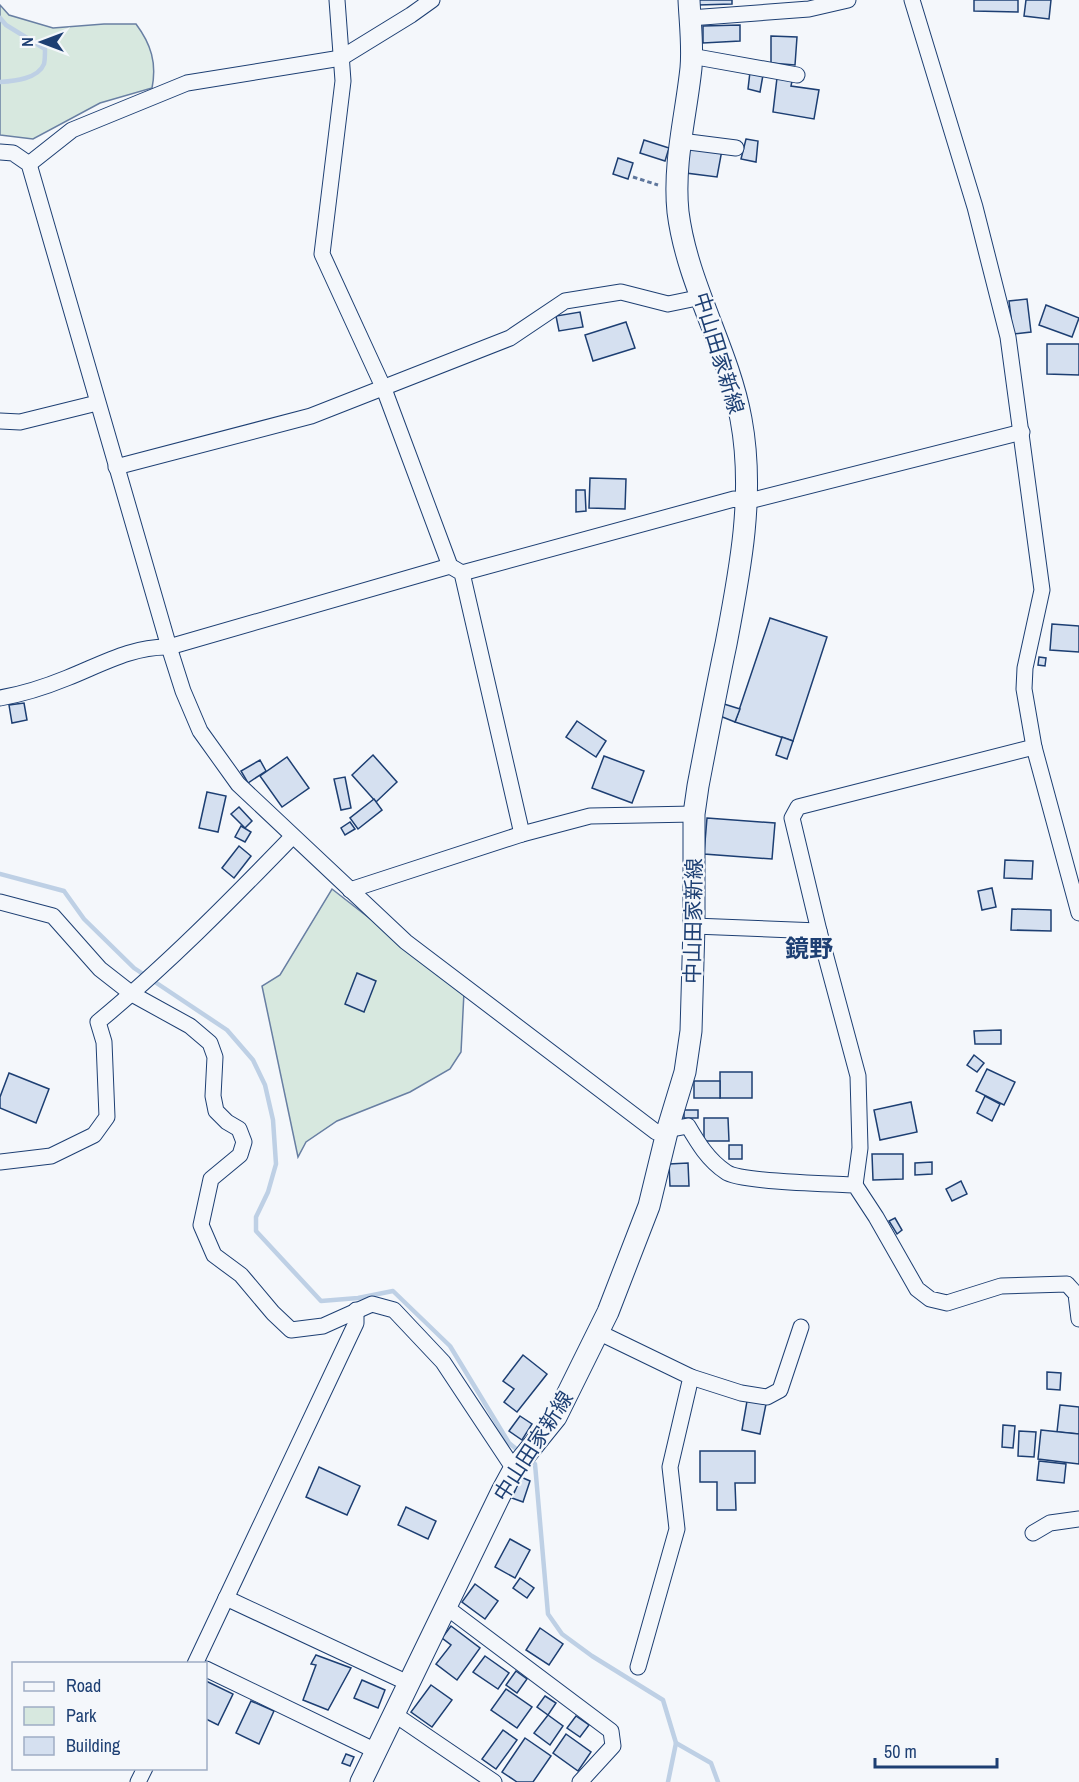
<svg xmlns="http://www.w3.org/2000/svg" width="1079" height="1782" viewBox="0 0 1079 1782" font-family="'Archivo Narrow','Noto Sans JP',sans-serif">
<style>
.green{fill:#d7e8df;stroke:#687fa3;stroke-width:1.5}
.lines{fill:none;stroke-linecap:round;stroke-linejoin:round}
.stream{stroke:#bed0e5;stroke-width:4.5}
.building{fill:#d5e0f0;stroke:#1d3f73;stroke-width:1.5}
.street-casing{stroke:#1d3f73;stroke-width:17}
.secondary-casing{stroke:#1d3f73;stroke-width:23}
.path{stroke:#5e769c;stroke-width:3;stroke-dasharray:4.5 3;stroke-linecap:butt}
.street{stroke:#f4f7fb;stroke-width:15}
.secondary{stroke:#f4f7fb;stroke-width:21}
.labels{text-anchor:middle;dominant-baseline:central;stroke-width:4.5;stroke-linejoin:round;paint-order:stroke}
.street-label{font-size:21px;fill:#1d3f73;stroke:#f4f7fb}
.quarter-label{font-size:24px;font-weight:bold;fill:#1d3f73;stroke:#f4f7fb}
</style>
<rect width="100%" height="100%" fill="#f4f7fb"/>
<g class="green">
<path d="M0,5L9,15L53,28L104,24H136C151,44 157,63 152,88L100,103L33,139L0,135Z"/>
<polygon points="332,889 464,992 461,1052 450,1069 410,1092 337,1121 306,1142 298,1157 262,986 280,975"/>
</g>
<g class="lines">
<g class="stream">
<path d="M0,18L6,25L45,49C45,54 45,60 44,64C38,79 14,81 0,82"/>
<polyline points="0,874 64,891 84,919 134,968 227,1030 253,1060 265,1085 273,1120 276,1164 268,1192 256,1217 256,1231 321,1301 358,1298 393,1291 450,1346 509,1443 521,1453"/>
<polyline points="530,1460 535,1464 548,1614 562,1634 592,1656 663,1700 676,1743 668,1782"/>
<polyline points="676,1743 711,1763 718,1782"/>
</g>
</g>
<g class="building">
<polygon points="698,0 732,0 732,4 698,5"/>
<polygon points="974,0 1018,0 1018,12 974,11"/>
<polygon points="1026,0 1051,0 1049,19 1024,16"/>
<polygon points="740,25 740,41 703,43 703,26"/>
<polygon points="771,36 797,37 795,65 771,63"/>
<polygon points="750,72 763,75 760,92 748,89"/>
<polygon points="777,78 792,81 791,86 819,90 814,119 773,112"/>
<polygon points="746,139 758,141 756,162 741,159"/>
<polygon points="644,140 669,148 665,161 640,153"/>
<polygon points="690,146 722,150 717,177 686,173"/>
<polygon points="618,158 633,163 628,179 613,174"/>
<polygon points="1027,299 1031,332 1013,334 1009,301"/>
<polygon points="1046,305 1079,318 1072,337 1039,325"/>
<polygon points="580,312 583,327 559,331 556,316"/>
<polygon points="626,322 635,348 593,361 585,335"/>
<polygon points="1047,344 1079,344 1079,375 1047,374"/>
<polygon points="590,478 626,479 625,509 589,508"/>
<polygon points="576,490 585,490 586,511 576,512"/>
<polygon points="770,618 827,637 793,741 735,722"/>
<polygon points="1052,624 1079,626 1079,652 1050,650"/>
<polygon points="1039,657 1046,658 1045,666 1038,665"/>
<polygon points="24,703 27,720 12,723 9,705"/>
<polygon points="724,704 740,709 735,722 720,716"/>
<polygon points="577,721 606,741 596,757 566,737"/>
<polygon points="782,737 793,741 787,759 776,755"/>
<polygon points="373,755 397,782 376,802 352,775"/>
<polygon points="604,756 644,771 632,803 592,788"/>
<polygon points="287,757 309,788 282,807 260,776"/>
<polygon points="260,760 266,771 248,783 241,771"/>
<polygon points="345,777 351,808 341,810 334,779"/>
<polygon points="207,792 226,796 218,832 199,828"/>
<polygon points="374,799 382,810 358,829 350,818"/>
<polygon points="239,807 252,821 245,828 231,814"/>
<polygon points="707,818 775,823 772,859 704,854"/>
<polygon points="350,822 355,829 345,835 341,828"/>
<polygon points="241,826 251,832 245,842 235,837"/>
<polygon points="239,846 251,856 234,878 222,868"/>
<polygon points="1005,860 1033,861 1032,879 1004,878"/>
<polygon points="992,888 996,907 982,910 978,891"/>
<polygon points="1012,909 1051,910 1051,931 1011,930"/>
<polygon points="357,973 376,981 364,1012 345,1004"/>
<polygon points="1001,1030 1001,1044 975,1044 974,1031"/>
<polygon points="974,1055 984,1063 977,1072 967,1065"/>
<polygon points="987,1069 1015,1082 1004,1105 976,1091"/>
<rect x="720" y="1072" width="32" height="26"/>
<polygon points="9,1073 49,1089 36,1123 0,1108 0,1097"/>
<rect x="694" y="1081" width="26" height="17"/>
<polygon points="985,1096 1000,1104 992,1121 977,1113"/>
<polygon points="911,1102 917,1132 880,1140 874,1110"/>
<rect x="684" y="1110" width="14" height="8"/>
<polygon points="704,1118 728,1118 729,1141 704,1141"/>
<rect x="729" y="1145" width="13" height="14"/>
<polygon points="872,1154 903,1154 903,1179 873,1180"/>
<polygon points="932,1162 932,1174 915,1175 915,1163"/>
<polygon points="688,1163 689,1186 670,1186 669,1164"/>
<polygon points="961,1181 967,1194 952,1201 946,1189"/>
<polygon points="895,1218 902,1230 897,1234 889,1221"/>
<polygon points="523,1355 547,1374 517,1412 504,1402 514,1389 503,1381"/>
<polygon points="1047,1372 1061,1373 1060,1390 1047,1389"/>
<polygon points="747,1401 766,1404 760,1434 742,1430"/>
<polygon points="1060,1405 1079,1407 1079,1434 1057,1432"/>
<polygon points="520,1416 532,1424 522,1440 509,1431"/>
<polygon points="1003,1425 1015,1426 1013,1448 1002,1447"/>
<polygon points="1041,1430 1079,1434 1079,1464 1038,1459"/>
<polygon points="1019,1431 1036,1432 1034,1457 1018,1456"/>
<polygon points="700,1451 755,1451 755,1483 735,1483 736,1510 717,1510 717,1482 700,1482"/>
<polygon points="1039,1461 1066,1464 1064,1483 1037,1480"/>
<polygon points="319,1467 360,1486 347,1515 306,1497"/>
<polygon points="521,1477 530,1481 523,1502 512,1498"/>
<polygon points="406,1507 436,1521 428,1539 398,1525"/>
<polygon points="510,1539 530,1550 515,1578 495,1567"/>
<polygon points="520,1578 534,1588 527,1598 513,1588"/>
<polygon points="475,1584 498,1601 485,1619 462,1602"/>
<polygon points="451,1626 480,1648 457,1680 436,1664 451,1645 442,1638"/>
<polygon points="540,1628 563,1644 549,1665 526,1650"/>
<polygon points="316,1655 351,1668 328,1710 303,1700 316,1665 311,1664"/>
<polygon points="485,1656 509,1673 498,1689 473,1672"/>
<polygon points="516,1671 527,1679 517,1693 506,1685"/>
<polygon points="362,1680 385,1690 378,1708 354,1698"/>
<polygon points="206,1681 233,1694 218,1725 206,1719"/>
<polygon points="431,1685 452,1700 432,1727 411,1712"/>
<polygon points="506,1689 532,1707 517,1728 491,1710"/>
<polygon points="545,1696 556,1703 548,1715 537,1707"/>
<polygon points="251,1701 274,1711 259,1744 236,1733"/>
<polygon points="548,1715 563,1726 550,1745 534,1733"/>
<polygon points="576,1716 589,1725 580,1737 567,1728"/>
<polygon points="503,1730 517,1740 496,1769 482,1759"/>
<polygon points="566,1734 591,1752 578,1771 553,1753"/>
<polygon points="525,1738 551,1756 533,1782 517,1782 502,1772"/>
<polygon points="346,1754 354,1757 350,1766 342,1763"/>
</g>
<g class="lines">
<defs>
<g id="street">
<polyline points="337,0 343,81 322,254 384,389 450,566 462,573 522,834"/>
<polyline points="912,0 975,207 1008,337 1042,590 1025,668 1024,689 1034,747 1079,913"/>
<polyline points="690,18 809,9 848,0"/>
<polyline points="691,56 797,75"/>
<polyline points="681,141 736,148"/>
<path d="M0,152L13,153L29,164L169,647L183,691L200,731L238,784L406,942L656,1132L688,1126C698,1143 708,1160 726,1172C739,1182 834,1184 855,1185L876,1217L917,1289L930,1299L947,1303L1001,1286L1067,1284L1076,1294L1079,1319"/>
<polyline points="29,164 72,130 187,83 341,58 411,15 432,0"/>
<polyline points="0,421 20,422 97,403"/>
<polyline points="116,467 311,416 510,338 565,301 621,292 668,304 702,297"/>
<polyline points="462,573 734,499 745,502 1022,432"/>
<path d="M0,698C23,694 45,687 67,678C100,665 132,646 169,647L450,566"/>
<polyline points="350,890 522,834 590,816 694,814"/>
<polyline points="0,902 53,916 100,969 132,994 190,1026 210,1043 215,1057 213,1096 216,1111 227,1122 239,1129 244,1142 240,1155 211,1179 201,1225 214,1255 241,1275 273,1313 291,1330 323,1326 372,1304 394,1310 443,1362 514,1469"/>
<polyline points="694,926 819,931 858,1076 860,1148 855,1185"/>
<polyline points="819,931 792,818 798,807 1034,747"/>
<path d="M0,1162L51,1156L94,1135L107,1117L104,1042L98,1022C167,965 230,901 292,837"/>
<polyline points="598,1332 691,1377 670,1467 677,1529 638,1667"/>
<polyline points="691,1377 741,1393 767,1397 780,1390 801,1327"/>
<polyline points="1033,1533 1050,1523 1079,1519"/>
<polyline points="226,1598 408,1683"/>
<polyline points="446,1607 611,1731 613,1746 580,1782"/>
<polyline points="195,1664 356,1323 356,1310"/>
<polyline points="206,1669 376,1751"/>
<polyline points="394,1714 494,1782"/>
<polyline points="138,1782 145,1768"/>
</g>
<path id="secondary" d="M361,1782L502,1491L514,1469L556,1417L608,1312L649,1206L668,1128L685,1072L691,1031L694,926V814L698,786C707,739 716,691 726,644C740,571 755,494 741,419C728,348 687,284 678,212C673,163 686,116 691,68C693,46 690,22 689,0"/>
</defs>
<use href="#street" class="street-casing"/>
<use href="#secondary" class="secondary-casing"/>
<polyline class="path" points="633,177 658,185"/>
<use href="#street" class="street"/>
<use href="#secondary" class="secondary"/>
</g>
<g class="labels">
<g class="street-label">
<text transform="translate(719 353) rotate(73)">中山田家新線</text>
<text transform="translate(693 921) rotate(-89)">中山田家新線</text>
<text transform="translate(533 1446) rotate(-57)">中山田家新線</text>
</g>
<g class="quarter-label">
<text x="809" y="948">鏡野</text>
</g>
</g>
<rect x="12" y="1662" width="195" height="108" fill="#f4f7fb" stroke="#9eadc5" stroke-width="1.5"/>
<rect x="24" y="1682" width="30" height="9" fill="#f4f7fb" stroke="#9eadc5" stroke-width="1.5"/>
<text x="66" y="1692" font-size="18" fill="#1d3f73">Road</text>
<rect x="24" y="1707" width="30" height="18" fill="#d7e8df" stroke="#9eadc5" stroke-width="1.5"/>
<text x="66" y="1722" font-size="18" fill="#1d3f73">Park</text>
<rect x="24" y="1737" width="30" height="18" fill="#d5e0f0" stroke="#9eadc5" stroke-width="1.5"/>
<text x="66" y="1752" font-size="18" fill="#1d3f73">Building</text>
<g transform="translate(42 42) rotate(270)" stroke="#f4f7fb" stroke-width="4.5" paint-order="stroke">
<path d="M0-4.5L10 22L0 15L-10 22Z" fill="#1d3f73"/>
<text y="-9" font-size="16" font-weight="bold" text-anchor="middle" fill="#1d3f73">N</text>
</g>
<path d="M875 1758v9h122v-9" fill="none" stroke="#1d3f73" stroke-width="3"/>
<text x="884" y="1758" font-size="18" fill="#1d3f73" stroke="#f4f7fb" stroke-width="4.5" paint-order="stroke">50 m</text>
</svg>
